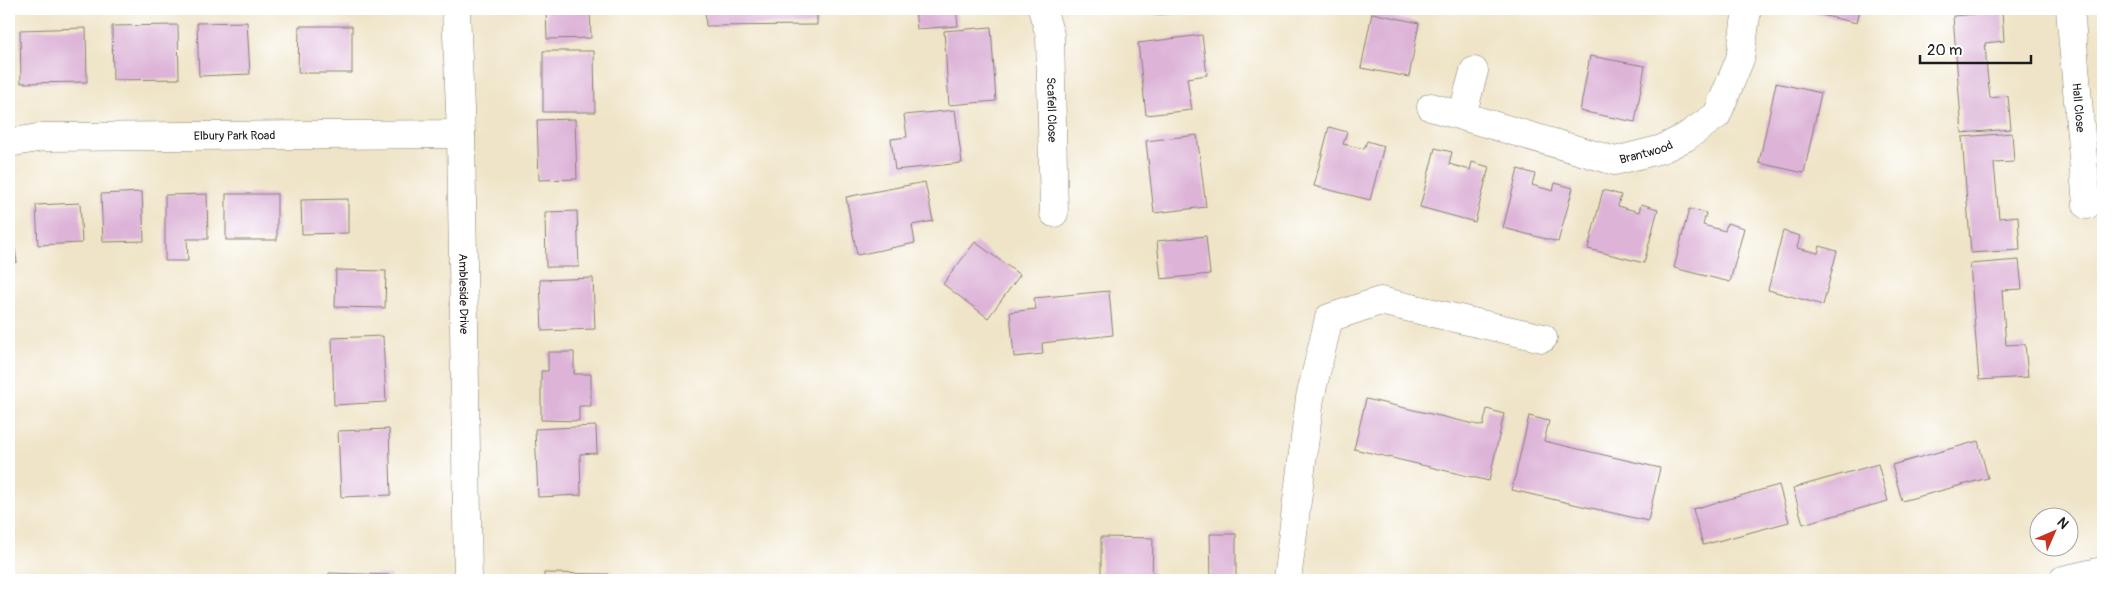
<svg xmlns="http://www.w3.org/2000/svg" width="2112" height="589" viewBox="0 0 2112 589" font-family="Pangolin,sans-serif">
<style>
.building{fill:#ddb4d8}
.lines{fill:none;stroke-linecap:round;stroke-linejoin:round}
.minor-casing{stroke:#868072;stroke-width:29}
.minor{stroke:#fff;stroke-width:28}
.labels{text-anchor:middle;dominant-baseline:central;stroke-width:4.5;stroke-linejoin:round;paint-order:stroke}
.street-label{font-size:12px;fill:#1c1c1c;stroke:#fff}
</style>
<rect width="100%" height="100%" fill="#fff"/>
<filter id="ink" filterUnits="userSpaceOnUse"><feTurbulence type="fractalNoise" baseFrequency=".02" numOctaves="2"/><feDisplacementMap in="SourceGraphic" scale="10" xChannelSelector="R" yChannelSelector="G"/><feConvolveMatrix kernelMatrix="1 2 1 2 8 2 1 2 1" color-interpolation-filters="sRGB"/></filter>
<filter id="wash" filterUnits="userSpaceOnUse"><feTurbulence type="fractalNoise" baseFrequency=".0096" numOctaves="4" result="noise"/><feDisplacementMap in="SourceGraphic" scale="20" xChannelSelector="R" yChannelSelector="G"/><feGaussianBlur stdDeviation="1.12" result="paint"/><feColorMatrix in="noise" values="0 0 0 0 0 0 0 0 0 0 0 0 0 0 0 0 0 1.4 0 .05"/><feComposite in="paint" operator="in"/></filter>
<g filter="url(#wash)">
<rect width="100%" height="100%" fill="#efe4c7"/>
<g id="blocks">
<g class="building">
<polygon points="546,9 590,9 591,38 547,39"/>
<polygon points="705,9 817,9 817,25 706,26"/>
<polygon points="915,9 956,9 958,26 917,29"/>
<polygon points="1154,9 1208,9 1208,10 1155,15"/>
<polygon points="1794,9 1860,9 1857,23"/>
<polygon points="2002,12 2004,41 1985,43 1987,71 1990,98 2008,96 2011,129 1962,133 1953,16"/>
<polygon points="1372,13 1419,23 1409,77 1361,68"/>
<polygon points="247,22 250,74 199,76 197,23"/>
<polygon points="178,25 179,79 113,80 112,26"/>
<polygon points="299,26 352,26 352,73 298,73"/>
<polygon points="991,27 996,101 949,105 944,31"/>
<polygon points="86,28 87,82 21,83 20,30"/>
<polygon points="1202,35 1207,75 1187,78 1192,110 1146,115 1138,43"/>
<polygon points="543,51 594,51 595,112 543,112"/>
<polygon points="1590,56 1645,66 1635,122 1580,111"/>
<polygon points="1776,83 1821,93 1804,173 1759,163"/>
<polygon points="955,110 962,163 895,170 891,139 907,137 904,115"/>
<polygon points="575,119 577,179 539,180 537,120"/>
<polygon points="1329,127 1347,132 1343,144 1364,149 1367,141 1384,146 1370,200 1314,186"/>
<polygon points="2012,133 2014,162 1994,163 1999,218 2018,216 2020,250 1971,253 1962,137"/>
<polygon points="1197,135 1206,207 1154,213 1146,141"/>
<polygon points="1435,148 1452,152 1449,164 1470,170 1472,162 1489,167 1475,222 1420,207"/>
<polygon points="1518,169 1535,174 1532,185 1553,191 1555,183 1573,188 1558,242 1503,228"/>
<polygon points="925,182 933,221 912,225 915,243 857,255 846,197"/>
<polygon points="1603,190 1621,195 1618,206 1639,212 1641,204 1658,209 1644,263 1588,249"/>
<polygon points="142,192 144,241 103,242 101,194"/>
<polygon points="207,194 208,239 187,239 188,261 165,261 165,195"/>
<rect x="226" y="194" width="51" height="46"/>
<polygon points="348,199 348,233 302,234 301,200"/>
<polygon points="80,203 82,243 38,245 36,205"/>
<polygon points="1689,209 1706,213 1703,225 1725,231 1727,223 1744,228 1730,282 1674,268"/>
<polygon points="577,211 579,267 546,267 545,212"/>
<polygon points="9,213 17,262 9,263"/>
<polygon points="1783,231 1800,236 1797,248 1818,253 1820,246 1837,251 1823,305 1768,290"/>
<polygon points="1206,236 1210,274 1161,279 1157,241"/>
<polygon points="975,242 1020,275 988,318 943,284"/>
<polygon points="2019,260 2022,289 2002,290 2004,319 2006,345 2025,344 2028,377 1979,380 1970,264"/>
<polygon points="336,270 386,271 385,308 335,307"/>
<polygon points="593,278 595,329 542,331 540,280"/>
<polygon points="1109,291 1113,335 1042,343 1043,354 1014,357 1010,312 1036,309 1034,298"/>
<polygon points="383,336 386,402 334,405 332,338"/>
<polygon points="548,352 574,352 574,374 591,374 591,406 579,406 579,421 541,420 541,371 548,371"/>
<polygon points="1366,399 1483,426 1487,409 1504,414 1489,481 1354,449"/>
<polygon points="1529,416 1549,421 1544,441 1660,468 1648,521 1512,490"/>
<polygon points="596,426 597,453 580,454 581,495 538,497 535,429"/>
<polygon points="389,429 391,495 341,497 338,431"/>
<polygon points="1978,441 1988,478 1902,501 1892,465"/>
<polygon points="1878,464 1888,501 1803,524 1793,488"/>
<polygon points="1779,485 1789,522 1703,545 1693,509"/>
<polygon points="1210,534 1236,534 1236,580 1211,580"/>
<polygon points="1101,537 1153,538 1152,580 1101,580"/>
<polygon points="329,573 392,575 391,580 328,580"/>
<polygon points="544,573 609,574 609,580 544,580"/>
</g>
</g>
</g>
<g filter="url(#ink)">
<use href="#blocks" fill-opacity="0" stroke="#868072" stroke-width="1"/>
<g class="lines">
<defs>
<g id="minor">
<path id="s1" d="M456,9L461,134L468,580"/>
<path id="s2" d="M1042,9L1050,35L1054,213"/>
<path id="s3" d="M2070,9L2087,205"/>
<path id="s4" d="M1431,107L1615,161L1662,149L1686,137L1717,115L1740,59L1747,9"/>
<polyline points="1462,116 1474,71"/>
<path id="s5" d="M9,143L43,137L461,134"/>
<polyline points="1287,580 1310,398 1329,318 1380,301 1543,338"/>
<polyline points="2063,580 2103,571"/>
</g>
</defs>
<use href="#minor" class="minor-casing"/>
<use href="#minor" class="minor"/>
</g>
</g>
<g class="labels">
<g class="street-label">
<text stroke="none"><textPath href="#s3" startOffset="99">Hall Close</textPath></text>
<text stroke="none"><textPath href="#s2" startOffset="102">Scafell Close</textPath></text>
<text stroke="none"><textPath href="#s5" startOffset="226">Elbury Park Road</textPath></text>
<text stroke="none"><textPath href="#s4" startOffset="224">Brantwood</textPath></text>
<text stroke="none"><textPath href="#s1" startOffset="285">Ambleside Drive</textPath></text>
</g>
</g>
<rect width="2112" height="589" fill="none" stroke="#fff" stroke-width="30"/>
<g transform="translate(2054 532) rotate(45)"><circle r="24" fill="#ffffff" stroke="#a4a4a4"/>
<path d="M0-4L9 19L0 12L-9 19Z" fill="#c8321e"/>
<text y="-8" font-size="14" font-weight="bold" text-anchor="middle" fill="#1c1c1c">N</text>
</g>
<path d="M1920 55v8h111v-8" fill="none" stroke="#1c1c1c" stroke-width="2.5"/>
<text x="1927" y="55" font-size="15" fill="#1c1c1c" stroke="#ffffff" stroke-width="4" paint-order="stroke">20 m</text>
</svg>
